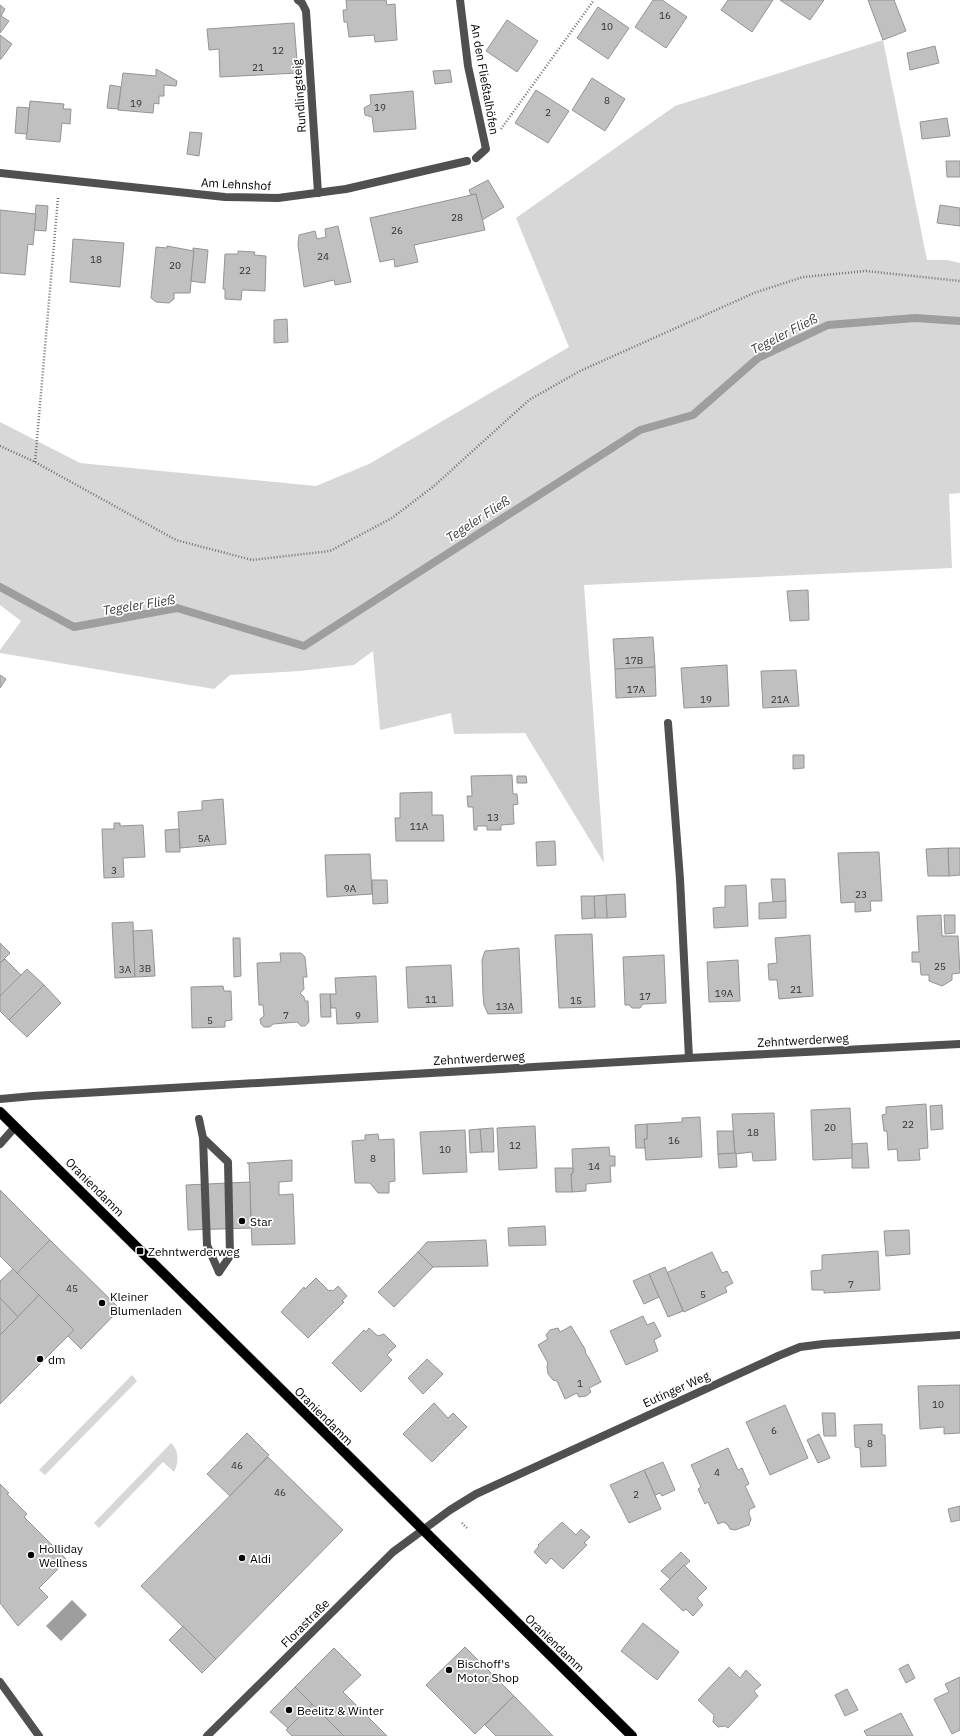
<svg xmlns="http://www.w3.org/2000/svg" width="960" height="1736" viewBox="0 0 960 1736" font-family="'IBM Plex Sans',sans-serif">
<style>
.green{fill:#d7d7d7}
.water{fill:#9e9e9e}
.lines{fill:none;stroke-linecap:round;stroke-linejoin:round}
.stream{stroke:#9e9e9e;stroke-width:8}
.building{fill:#c0c0c0;stroke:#949494}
.primary-casing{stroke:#dbdbdb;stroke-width:11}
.path{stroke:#727272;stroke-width:2.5;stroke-dasharray:1 2;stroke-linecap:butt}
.lane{stroke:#505050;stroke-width:8}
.street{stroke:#505050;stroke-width:8}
.primary{stroke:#000;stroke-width:10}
.poi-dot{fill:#000;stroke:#fff;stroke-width:1.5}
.labels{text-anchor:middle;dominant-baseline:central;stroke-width:3.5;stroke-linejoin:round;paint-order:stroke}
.number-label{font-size:10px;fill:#303030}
.street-label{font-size:12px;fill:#000;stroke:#fff}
.poi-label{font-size:12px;fill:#000;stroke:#fff;text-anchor:start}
.water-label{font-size:13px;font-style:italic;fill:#3f3f3f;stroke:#fff}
</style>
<rect width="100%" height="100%" fill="#fff"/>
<g class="green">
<polygon points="883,40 927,260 947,260 960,263 960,493 949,494 952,568 584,585 604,863 525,733 454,734 451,713 380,730 373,651 354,665 300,671 230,675 214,689 0,653 0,650 21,621 0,605 0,422 80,463 316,486 369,464 569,347 516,218 675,106"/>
<polygon points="132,1375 137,1381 45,1475 39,1470"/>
<path d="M171,1443C179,1450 179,1463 174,1472L163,1462L99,1528L94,1523Z"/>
</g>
<polygon class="water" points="72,1600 87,1615 61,1641 46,1626"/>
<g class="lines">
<polyline class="stream" points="0,587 74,627 177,608 304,646 640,430 693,415 758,358 828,325 915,318 960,321"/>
</g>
<g class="building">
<polygon points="346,0 386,0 387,5 395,4 397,40 375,42 374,35 349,37 347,22 344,22 343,10 347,10"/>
<polygon points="653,0 662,0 687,17 666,48 635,27"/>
<polygon points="728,0 773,0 752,32 721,10"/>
<polygon points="780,0 824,0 810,20"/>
<polygon points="868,0 894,0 906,31 883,40"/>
<polygon points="0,5 5,9 1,16 9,21 0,33"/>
<polygon points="598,7 629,28 608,59 577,38"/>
<polygon points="507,20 538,41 517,72 486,51"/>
<polygon points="294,23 298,73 220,77 219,49 209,50 207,29"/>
<polygon points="0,35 12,44 1,59 0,59"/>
<polygon points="935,46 939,63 910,70 907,53"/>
<polygon points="156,69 177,81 176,86 164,85 164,96 159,96 159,104 154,103 153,113 118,110 123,73 156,76"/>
<polygon points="450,70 452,82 435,84 433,71"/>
<polygon points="592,78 625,99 605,131 572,110"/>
<polygon points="110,85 121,87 118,109 107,108"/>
<polygon points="536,90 569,111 548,143 515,123"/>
<polygon points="413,91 416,129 374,132 372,117 365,115 364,108 371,104 370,95"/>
<polygon points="30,101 64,104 63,109 71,109 70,124 62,123 60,142 26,139"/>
<polygon points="17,107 29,108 27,134 15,133"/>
<polygon points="947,118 950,136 922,139 920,122"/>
<polygon points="190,132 202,133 199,156 187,154"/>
<polygon points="946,161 960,161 960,177 947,177"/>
<polygon points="488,180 504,207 482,220 476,194 471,195 469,190"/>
<polygon points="476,194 485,230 414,245 418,262 395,267 394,259 380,262 370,218"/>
<polygon points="36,205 48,206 46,231 34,230"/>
<polygon points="940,205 960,208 960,226 937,223"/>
<polygon points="0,210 36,214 33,245 28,244 25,275 0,273"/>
<polygon points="338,226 351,282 335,285 334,280 304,287 298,245 299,235 315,231 317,239 326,237 325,229"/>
<polygon points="73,239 124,243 120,287 70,282"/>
<polygon points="167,246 194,251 190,293 174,293 174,299 169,303 156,302 151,298 156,247 167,248"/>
<polygon points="193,248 208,250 205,283 191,281 194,251 193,251"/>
<polygon points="238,251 255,252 254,255 266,256 265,291 242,290 241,300 225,299 225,289 223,289 225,254 238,254"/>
<polygon points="287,319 288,342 274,343 274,320"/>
<polygon points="808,590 809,620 790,621 787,591"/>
<polygon points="653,637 655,667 615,669 613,639"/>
<polygon points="727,665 729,706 684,708 681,668"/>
<polygon points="655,667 656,696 616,698 615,669"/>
<polygon points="796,670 799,706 763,708 761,671"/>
<polygon points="0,675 6,679 0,688"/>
<polygon points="793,755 804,755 804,768 793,769"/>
<polygon points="512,775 513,794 517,794 518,804 513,805 514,824 501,825 501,830 487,830 487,826 477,826 477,830 474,830 473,807 468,807 467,796 472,796 471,776"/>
<polygon points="517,776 526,776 527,783 517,783"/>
<polygon points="432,792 432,815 443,815 444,841 396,841 395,818 400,818 400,793"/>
<polygon points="223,799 226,844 180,848 178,812 202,810 202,801"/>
<polygon points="114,823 120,823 120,826 143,825 145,857 123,858 124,877 104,878 102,829 114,829"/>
<polygon points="179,829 180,852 166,852 165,830"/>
<polygon points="555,841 556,865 537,866 536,842"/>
<polygon points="948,848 960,848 960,875 949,876"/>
<polygon points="948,848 949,876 928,876 926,849"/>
<polygon points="879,852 882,901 870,901 871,911 855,912 855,902 841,903 838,853"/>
<polygon points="370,854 372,894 327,897 325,855"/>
<polygon points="771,879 785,879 786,901 773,902"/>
<polygon points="372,880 387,880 388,903 373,904"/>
<polygon points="746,885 748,926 714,928 713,908 725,907 725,886"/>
<polygon points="625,894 626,917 607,918 606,895"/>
<polygon points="606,895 607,918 595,918 594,896"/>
<polygon points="581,896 594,896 595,918 582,919"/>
<polygon points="786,901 786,918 759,919 759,903"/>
<polygon points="941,915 942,936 958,936 960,973 952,974 952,980 942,986 929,981 929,975 921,975 920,962 912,962 912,952 919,952 917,916"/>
<polygon points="944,915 955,915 955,933 945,934"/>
<polygon points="133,922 135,977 115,978 112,923"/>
<polygon points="152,930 155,976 135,977 133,931"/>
<polygon points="592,934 595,1007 559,1008 555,935"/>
<polygon points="810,935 813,996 779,999 777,980 769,980 768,964 777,963 775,938"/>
<polygon points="233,938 240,938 241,976 234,977"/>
<polygon points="0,943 10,953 0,963"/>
<polygon points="519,948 522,1013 488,1014 484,1005 483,995 482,960 485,951"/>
<polygon points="280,953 301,953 305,957 307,977 303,977 304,989 300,993 304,997 305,1001 308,1001 309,1022 305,1026 301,1026 297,1022 273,1024 270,1027 264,1027 261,1024 260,1019 264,1016 263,1005 259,1005 257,963 281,962"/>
<polygon points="664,955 666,1003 643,1004 640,1008 632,1008 629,1005 625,1005 623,957"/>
<polygon points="5,959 21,975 0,996 0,963"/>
<polygon points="738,960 740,1001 709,1002 707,962"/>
<polygon points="451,965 453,1006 408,1008 406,967"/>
<polygon points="27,969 44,985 9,1020 0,1011 0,996"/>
<polygon points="376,976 378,1022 337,1024 336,1008 331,1008 330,994 336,994 335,978"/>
<polygon points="44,985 61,1003 27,1037 9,1020"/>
<polygon points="223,986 224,991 231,991 232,1020 225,1021 225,1027 192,1028 191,987"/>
<polygon points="320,994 330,994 331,1017 321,1017"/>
<polygon points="926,1104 928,1148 919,1149 920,1160 898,1161 897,1149 888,1150 887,1131 884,1131 882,1115 886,1114 886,1107"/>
<polygon points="942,1105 943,1129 931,1130 930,1106"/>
<polygon points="850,1108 853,1158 813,1160 811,1110"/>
<polygon points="774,1113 776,1160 753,1161 752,1152 735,1154 732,1114"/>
<polygon points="700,1117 702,1157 646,1160 644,1139 647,1139 647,1124 682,1122 682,1118"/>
<polygon points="647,1124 647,1139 644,1139 645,1148 636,1148 635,1125"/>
<polygon points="535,1126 537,1168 499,1170 497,1128"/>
<polygon points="493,1128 494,1152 482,1152 480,1129"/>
<polygon points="480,1129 482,1152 470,1153 469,1130"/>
<polygon points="465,1130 467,1172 423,1174 420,1132"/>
<polygon points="717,1131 733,1131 735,1154 718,1154"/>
<polygon points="378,1134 379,1140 394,1139 395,1181 389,1182 389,1193 378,1193 370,1183 355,1183 352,1141 365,1140 365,1135"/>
<polygon points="867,1143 869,1168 852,1168 852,1144"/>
<polygon points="609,1147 610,1156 615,1156 615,1166 610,1166 611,1182 586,1184 586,1191 572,1192 571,1174 573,1173 572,1149"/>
<polygon points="736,1153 737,1167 719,1168 718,1154"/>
<polygon points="292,1160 292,1181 279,1182 279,1195 293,1194 295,1244 252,1245 249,1164 247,1163"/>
<polygon points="555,1168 573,1168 573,1173 571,1174 572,1192 556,1192"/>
<polygon points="250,1182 251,1228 188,1230 186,1185"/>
<polygon points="0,1190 50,1240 17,1273 0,1256"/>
<polygon points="545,1226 546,1245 509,1246 508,1228"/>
<polygon points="909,1230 910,1254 886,1256 884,1231"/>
<polygon points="50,1240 120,1309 81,1349 68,1336 74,1330 17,1273"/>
<polygon points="486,1240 488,1266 433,1267 418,1252 427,1242"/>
<polygon points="878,1251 880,1290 824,1293 824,1290 812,1290 811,1271 822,1270 822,1255"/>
<polygon points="418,1252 433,1267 394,1307 378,1292"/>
<polygon points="712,1252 722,1273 727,1271 733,1283 725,1287 727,1292 684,1312 666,1273"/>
<polygon points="665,1267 683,1311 668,1317 649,1274"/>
<polygon points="13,1269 39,1295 18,1317 0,1298 0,1281"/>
<polygon points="649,1274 659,1297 644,1304 633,1281"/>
<polygon points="316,1278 329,1291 331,1290 333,1291 338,1286 347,1296 342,1301 344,1302 308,1338 281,1312 304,1287 305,1289"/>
<polygon points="39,1295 74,1330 0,1404 0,1335"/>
<polygon points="0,1298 18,1317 0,1335"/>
<polygon points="643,1316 647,1325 654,1322 661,1336 654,1340 658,1351 626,1365 610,1331"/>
<polygon points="571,1326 585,1349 586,1354 589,1358 601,1382 589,1388 591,1392 586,1396 579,1397 577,1393 565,1399 557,1381 553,1380 548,1374 547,1366 548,1363 538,1345 548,1339 546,1335 550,1330 558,1328 560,1332"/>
<polygon points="369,1328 378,1336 384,1334 396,1346 387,1355 392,1360 361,1392 332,1363 364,1330 366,1332"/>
<polygon points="427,1359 443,1374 423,1394 408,1378"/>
<polygon points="960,1385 960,1433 944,1434 944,1427 920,1429 918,1386"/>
<polygon points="434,1403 448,1418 453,1413 467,1427 432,1462 403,1434"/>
<polygon points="785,1405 808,1458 770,1475 746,1422"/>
<polygon points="822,1413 835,1413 836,1436 824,1436"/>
<polygon points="882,1424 882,1435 885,1435 886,1466 861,1467 860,1448 855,1447 854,1425"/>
<polygon points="247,1433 269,1455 230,1496 207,1474"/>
<polygon points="819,1434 830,1458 818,1463 807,1440"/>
<polygon points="728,1448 738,1470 742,1468 749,1484 745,1486 755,1507 750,1509 749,1512 749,1514 751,1519 749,1525 735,1530 730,1529 727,1524 723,1522 718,1524 708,1502 705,1504 698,1489 701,1487 691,1465"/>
<polygon points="268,1457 343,1530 216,1659 141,1586"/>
<polygon points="663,1462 675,1490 662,1496 660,1493 655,1495 644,1470"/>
<polygon points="644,1470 661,1509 629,1523 610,1485"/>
<polygon points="0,1484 9,1493 7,1494 27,1514 24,1517 67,1560 39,1588 48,1597 18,1626 0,1603"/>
<polygon points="960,1506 960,1520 951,1522 948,1509"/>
<polygon points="562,1522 576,1535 581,1529 590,1537 584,1543 587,1545 563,1569 551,1558 546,1564 534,1552 539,1546 538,1545"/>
<polygon points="681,1552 690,1561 670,1579 661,1571"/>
<polygon points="684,1565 707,1588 697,1598 703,1605 693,1616 686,1609 683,1611 660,1589"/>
<polygon points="643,1623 679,1652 657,1680 621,1651"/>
<polygon points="183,1626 216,1659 202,1673 169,1640"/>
<polygon points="465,1647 514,1696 475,1734 426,1685"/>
<polygon points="334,1648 361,1675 343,1692 387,1736 344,1736 295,1687"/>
<polygon points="908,1664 915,1678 906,1683 899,1669"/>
<polygon points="729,1667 740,1678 746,1670 761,1685 754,1691 758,1696 728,1728 725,1726 718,1727 713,1722 714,1715 698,1700"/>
<polygon points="960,1677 960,1730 952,1734 934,1699 949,1692 945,1684"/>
<polygon points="295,1687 312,1704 288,1728 270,1712"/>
<polygon points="847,1689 858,1710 845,1716 835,1695"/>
<polygon points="514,1696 553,1736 496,1736 485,1725"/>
<polygon points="312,1704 344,1736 292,1736 286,1730"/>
<polygon points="901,1713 913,1736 867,1736 864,1731"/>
</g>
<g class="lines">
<defs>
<polyline id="primary" points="0,1112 632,1736"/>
</defs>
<use href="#primary" class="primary-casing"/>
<g class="path">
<polyline points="501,129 594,0"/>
<polyline points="0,446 35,462 176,540 252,560 330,551 392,518 434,486 529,400 580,371 754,293 803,277 866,271 960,281"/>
<polyline points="35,462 58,198"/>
<polyline points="462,1523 467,1528"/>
</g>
<g class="lane">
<polyline points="460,0 468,66 486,149 476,158"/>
<polyline points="668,723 680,879 689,1058"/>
<polyline points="199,1119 203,1138 228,1162 230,1256 219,1272"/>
<polyline points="203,1138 207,1245 219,1272"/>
<polyline points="0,1144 15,1127"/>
</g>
<g class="street">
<polyline points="298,0 302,3 306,11 318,193"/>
<polyline points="0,173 225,197 278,198 346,189 467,161"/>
<polyline points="0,1099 33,1096 689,1058 960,1044"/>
<polyline points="0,1682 39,1736"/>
<polyline points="207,1736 393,1552 450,1510 476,1494 778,1356 800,1347 823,1344 960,1335"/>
</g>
<use href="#primary" class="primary"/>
</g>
<g class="poi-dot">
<circle cx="242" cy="1221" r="4"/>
<rect x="136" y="1247" width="8" height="8" rx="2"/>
<circle cx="102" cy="1303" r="4"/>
<circle cx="40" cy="1359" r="4"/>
<circle cx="31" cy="1555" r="4"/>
<circle cx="242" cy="1558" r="4"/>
<circle cx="449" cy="1670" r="4"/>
<circle cx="289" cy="1710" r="4"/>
</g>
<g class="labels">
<g class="number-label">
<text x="665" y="15">16</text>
<text x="607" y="26">10</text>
<text x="278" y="50">12</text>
<text x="258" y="67">21</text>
<text x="607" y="100">8</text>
<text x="136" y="103">19</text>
<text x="380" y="107">19</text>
<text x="548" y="112">2</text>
<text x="457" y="217">28</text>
<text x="397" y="230">26</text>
<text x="323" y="256">24</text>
<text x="96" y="259">18</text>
<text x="175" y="265">20</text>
<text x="245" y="270">22</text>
<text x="634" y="660">17B</text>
<text x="636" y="689">17A</text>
<text x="706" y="699">19</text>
<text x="780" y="699">21A</text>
<text x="493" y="817">13</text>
<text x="419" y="826">11A</text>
<text x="204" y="838">5A</text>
<text x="114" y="870">3</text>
<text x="350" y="888">9A</text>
<text x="861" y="894">23</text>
<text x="940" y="966">25</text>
<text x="145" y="968">3B</text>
<text x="125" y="969">3A</text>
<text x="796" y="989">21</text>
<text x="724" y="993">19A</text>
<text x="645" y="996">17</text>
<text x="431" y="999">11</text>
<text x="576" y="1000">15</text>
<text x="505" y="1006">13A</text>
<text x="286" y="1015">7</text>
<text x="358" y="1015">9</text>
<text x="210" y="1020">5</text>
<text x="908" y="1124">22</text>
<text x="830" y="1127">20</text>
<text x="753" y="1132">18</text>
<text x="674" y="1140">16</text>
<text x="515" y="1145">12</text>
<text x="445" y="1149">10</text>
<text x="373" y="1158">8</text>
<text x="594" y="1166">14</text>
<text x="851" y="1284">7</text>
<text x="72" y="1288">45</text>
<text x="703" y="1294">5</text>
<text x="580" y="1383">1</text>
<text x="938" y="1404">10</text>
<text x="774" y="1430">6</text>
<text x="870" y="1443">8</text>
<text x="237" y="1465">46</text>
<text x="717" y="1472">4</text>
<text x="280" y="1492">46</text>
<text x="636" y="1494">2</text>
</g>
<g class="street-label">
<text transform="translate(485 79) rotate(80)">An den Fließtalhöfen</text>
<text transform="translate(299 96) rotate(-94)">Rundlingsteig</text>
<text transform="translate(236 184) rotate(3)">Am Lehnshof</text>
<text transform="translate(803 1040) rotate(-3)">Zehntwerderweg</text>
<text transform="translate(479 1058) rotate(-3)">Zehntwerderweg</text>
<text transform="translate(95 1187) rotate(45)">Oraniendamm</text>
<text transform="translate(676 1389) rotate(-24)">Eutinger Weg</text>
<text transform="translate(324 1416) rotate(45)">Oraniendamm</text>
<text transform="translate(305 1623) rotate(-45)">Florastraße</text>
<text transform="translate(555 1643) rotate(44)">Oraniendamm</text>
</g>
<g class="poi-label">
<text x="250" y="1221">Star</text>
<text x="148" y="1251">Zehntwerderweg</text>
<text x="110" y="1296">Kleiner<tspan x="110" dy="14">Blumenladen</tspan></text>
<text x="48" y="1359">dm</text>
<text x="39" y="1548">Holliday<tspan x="39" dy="14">Wellness</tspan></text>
<text x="250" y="1558">Aldi</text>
<text x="457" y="1663">Bischoff's<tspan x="457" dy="14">Motor Shop</tspan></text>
<text x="297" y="1710">Beelitz &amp; Winter</text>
</g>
<g class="water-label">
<text transform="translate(784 334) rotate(-27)">Tegeler Fließ</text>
<text transform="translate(478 519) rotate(-33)">Tegeler Fließ</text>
<text transform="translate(139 605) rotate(-9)">Tegeler Fließ</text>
</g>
</g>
</svg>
